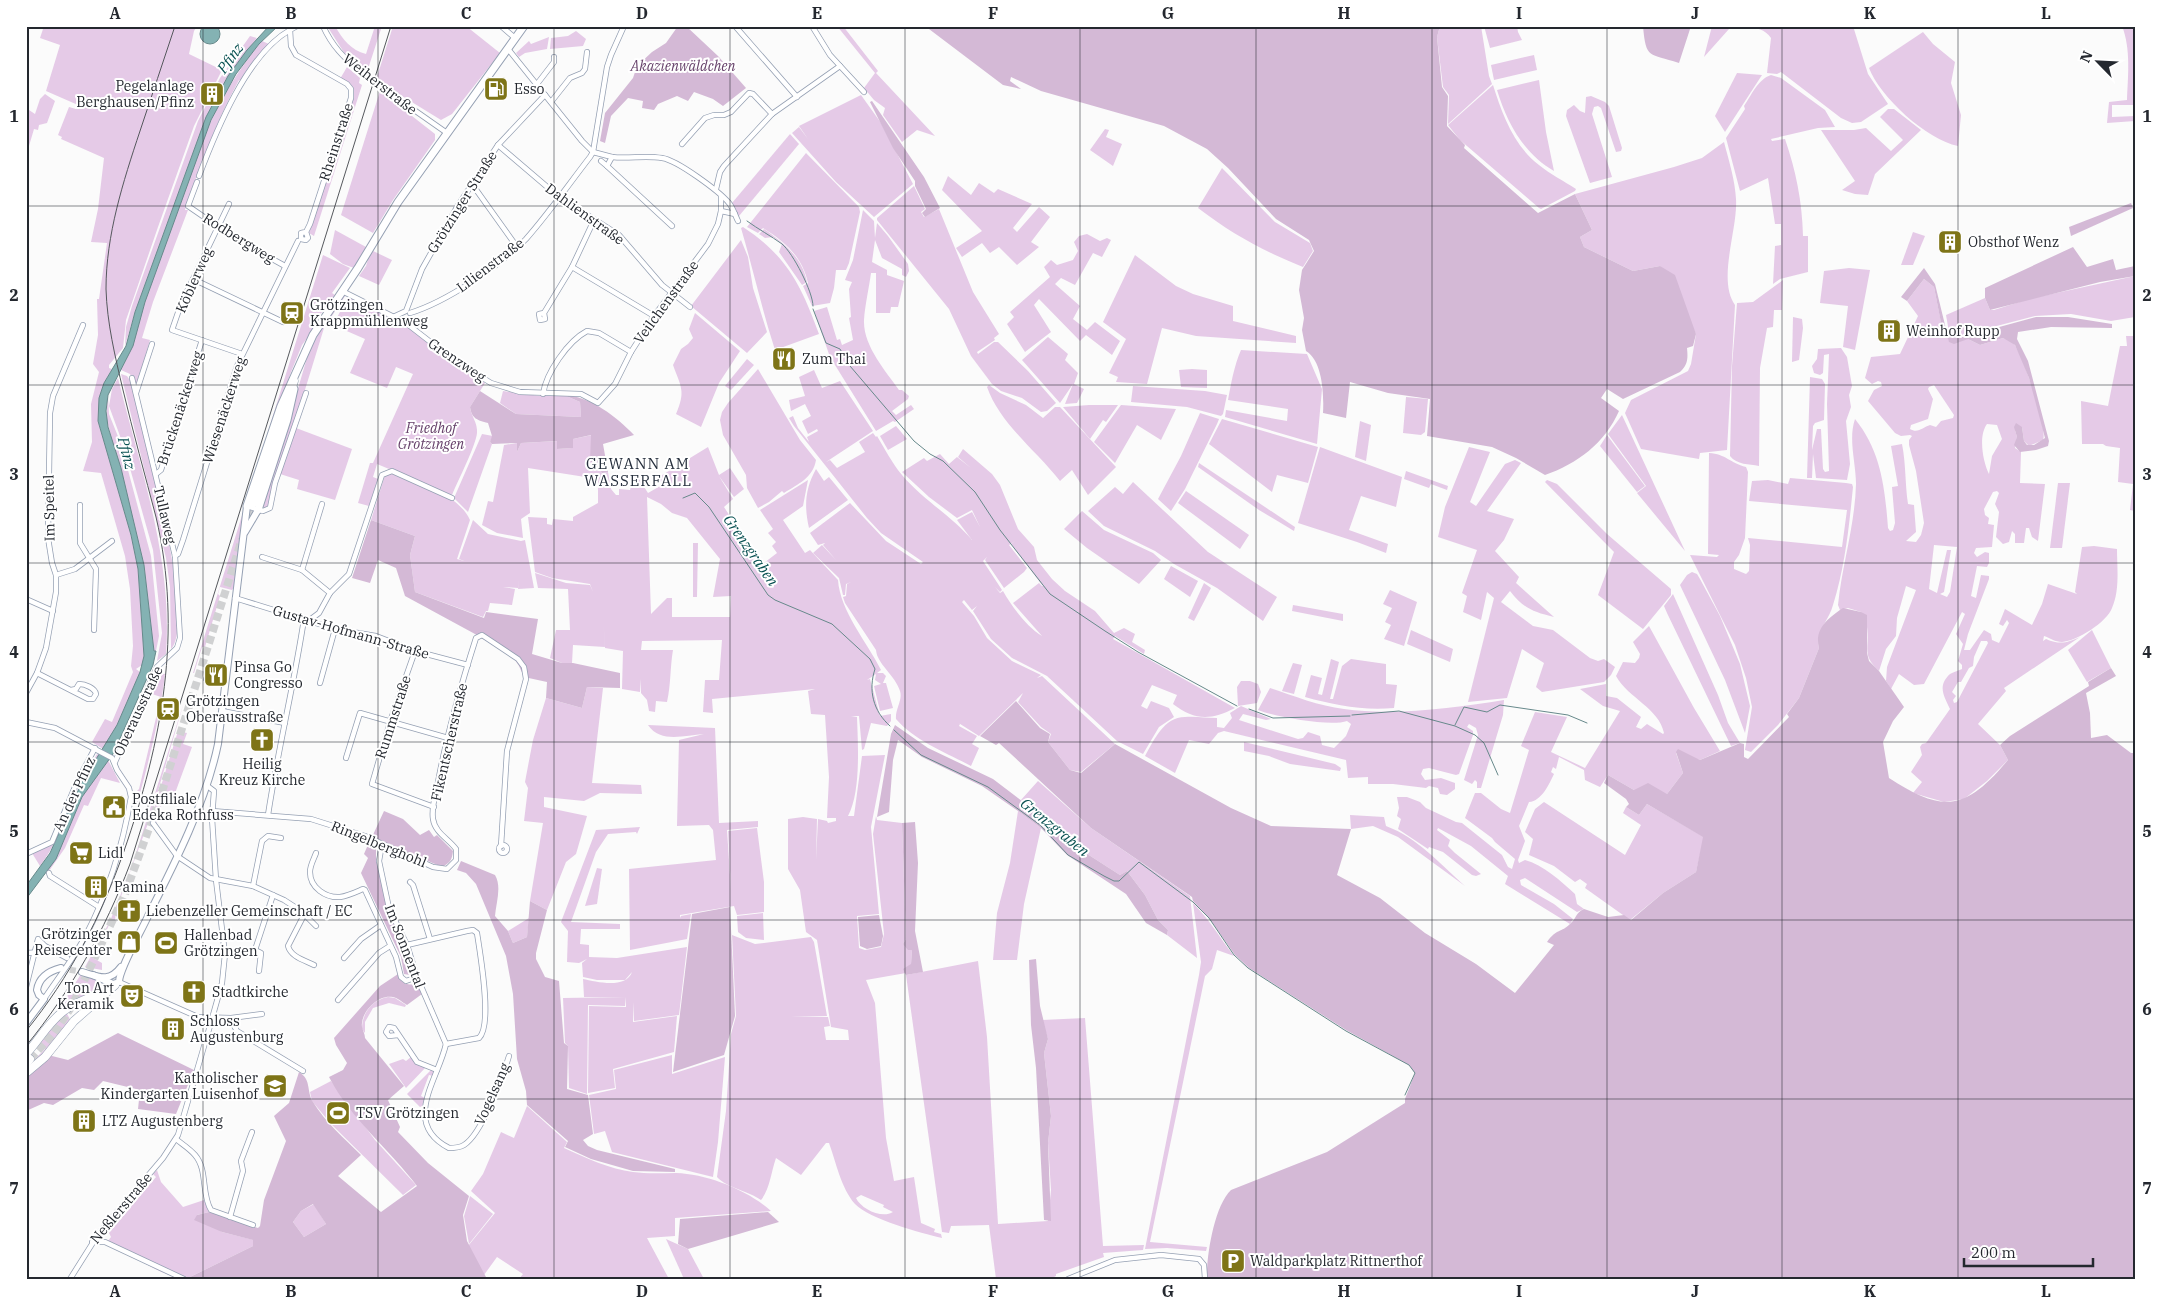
<svg xmlns="http://www.w3.org/2000/svg" width="2161" height="1305" viewBox="0 0 2161 1305" font-family="'IBM Plex Serif',serif">
<style>
.green{fill:#e5cae7;fill-rule:evenodd}
.forest{fill:#d4b9d6;fill-rule:evenodd}
.water{fill:#84b2b3;stroke:#67898b}
.lines{fill:none;stroke-linecap:round;stroke-linejoin:round}
.stream{stroke:#67898b;stroke-width:1}
.secondary-tunnel{stroke:#d0d1d2;stroke-width:6;stroke-dasharray:6 3;stroke-linecap:butt}
.highway-tunnel{stroke:#d0d1d2;stroke-width:8;stroke-dasharray:8 4;stroke-linecap:butt}
.street-casing{stroke:#95a0b3;stroke-width:6}
.secondary-casing{stroke:#95a0b3;stroke-width:8}
.primary-casing{stroke:#95a0b3;stroke-width:9}
.highway-casing{stroke:#95a0b3;stroke-width:9}
.street{stroke:#fff;stroke-width:4.5}
.secondary{stroke:#fff;stroke-width:6}
.primary{stroke:#fff;stroke-width:7}
.highway{stroke:#fff;stroke-width:8}
.tram{stroke:#55585d;stroke-width:1}
.rail{stroke:#55585d;stroke-width:1}
.street-bridge-casing{stroke:#95a0b3;stroke-width:6;stroke-linecap:butt}
.street-bridge{stroke:#fff;stroke-width:4.5}
.grid{fill:none;stroke:#24282f;stroke-width:1;stroke-opacity:0.55}
.labels{text-anchor:middle;dominant-baseline:central;stroke-width:4;stroke-linejoin:round;paint-order:stroke}
.park-label{font-size:14px;font-style:italic;fill:#66416a;stroke:#fff}
.street-label{font-size:14px;fill:#24282f;stroke:#fff}
.poi-label{font-size:14px;fill:#24282f;stroke:#fff;text-anchor:start}
.water-label{font-size:15px;font-style:italic;fill:#085051;stroke:#fff}
.neighbourhood-label{font-size:15px;letter-spacing:1px;fill:#262f3d;stroke:#fff}
.neatline{fill:none;stroke:#24282f;stroke-width:2}
.grid-label{font-size:16px;text-anchor:middle;font-weight:bold;fill:#24282f}
</style>
<rect width="100%" height="100%" fill="#fbfbfb"/>
<g class="green">
<polygon points="44,26 197,26 194,31 189,54 222,70 194,126 158,227 126,320 123,348 109,365 109,368 112,369 104,383 98,421 131,535 138,569 144,656 142,665 136,669 140,672 117,725 103,749 92,742 105,719 112,722 133,672 131,666 133,646 130,589 125,556 101,473 83,471 92,442 91,404 99,372 93,364 98,335 97,299 99,299 107,243 91,242 98,209 104,158 61,139 62,137 58,135 69,107 76,109 78,105 46,91 60,45 40,38"/>
<path d="M327,26H335C343,40 351,50 366,54L375,26H382L367,72L345,54Z"/>
<polygon points="393,26 466,26 500,53 452,114 441,120 376,80"/>
<polygon points="837,26 843,26 878,71 876,73 935,136 917,130 902,142 883,115 885,108 874,100 864,88 875,73"/>
<polygon points="1440,26 1481,26 1489,76 1492,84 1448,124 1449,95 1443,87 1437,37"/>
<polygon points="1484,26 1517,26 1518,32 1522,40 1490,48"/>
<path d="M1712,26H1853L1868,74L1888,104L1861,122L1852,123L1841,118L1781,72L1777,74L1767,73L1771,38C1761,24 1744,27 1729,29L1704,57Z"/>
<path d="M2122,26H2132L2135,37V105H2112V117L2135,116V121L2107,123L2109,102L2127,100C2128,76 2131,49 2122,26Z"/>
<polygon points="576,31 586,39 583,46 550,49 551,38 568,36"/>
<path d="M1923,32L1933,44L1955,62L1951,83L1961,115L1958,146C1927,140 1880,97 1869,68Z"/>
<polygon points="250,36 257,38 228,76 206,117 135,312 125,346 126,327 132,306 198,121 220,78"/>
<polygon points="549,37 547,49 525,53 519,57 516,53 529,41 531,44"/>
<path d="M262,41L269,44L241,81L239,80C217,120 200,165 185,210H188L153,302L142,338L150,340L136,387L130,374L121,370C135,346 138,320 147,295C177,208 202,111 262,41Z"/>
<polygon points="1534,55 1537,70 1494,80 1491,65"/>
<polygon points="347,67 360,78 359,83 362,85 314,236 309,233 354,92 353,87 340,79"/>
<polygon points="1737,73 1762,75 1725,132 1715,116"/>
<path d="M1771,75L1781,78L1825,110L1835,127L1818,128L1771,139L1772,141L1785,139C1796,171 1802,201 1803,236H1808V272L1780,279L1773,284L1775,246L1781,245V224H1775L1768,178L1740,191L1726,138L1745,109L1744,106C1751,96 1758,79 1771,75Z"/>
<path d="M1539,80L1546,132L1554,171C1524,154 1507,123 1497,90Z"/>
<path d="M1493,85C1502,114 1514,146 1539,165C1550,174 1564,181 1576,189L1575,191L1541,209L1539,208L1460,140L1448,125Z"/>
<polygon points="380,91 435,134 435,140 393,200 373,233 341,215"/>
<polygon points="45,94 55,101 47,123 39,125 38,130 34,129 26,156 26,108 35,114 40,99"/>
<polygon points="861,95 881,123 913,184 874,217 836,182 792,133 799,127 808,139 799,126"/>
<polygon points="1591,96 1605,102 1609,106 1622,148 1621,151 1616,152 1601,108 1598,106 1594,107 1592,114 1612,177 1590,183 1566,116 1567,110 1574,105 1580,111 1585,113 1586,97"/>
<polygon points="1888,109 1894,109 1921,130 1875,174 1868,195 1855,194 1842,190 1855,181 1821,130 1854,130 1866,128 1891,151 1903,140 1880,117"/>
<polygon points="1105,129 1109,130 1106,137 1122,144 1113,166 1090,150"/>
<polygon points="790,134 799,144 739,216 732,203"/>
<path d="M1724,142C1729,161 1735,180 1736,199C1738,229 1717,280 1735,305L1727,450L1700,453L1699,459L1641,449L1625,413L1631,400L1688,371L1691,364L1696,334L1660,266L1633,271L1584,247L1580,237L1592,230L1575,194L1674,167L1702,158Z"/>
<path d="M806,153L859,207L860,212L849,263L846,270H836L834,288L830,303L812,306L803,286L808,283C802,256 785,242 763,228L758,233L747,227Z"/>
<path d="M1222,168L1275,222L1310,243L1313,251L1303,267C1263,251 1232,234 1198,208Z"/>
<polygon points="948,176 971,195 979,183 994,193 998,189 1032,204 1013,228 1017,232 1039,207 1050,217 1031,242 1039,247 1017,265 999,247 990,253 982,243 962,257 956,248 982,231 942,190"/>
<polygon points="914,186 925,209 921,212 924,217 939,209 973,292 999,334 994,338 995,340 977,352 978,354 994,342 998,342 1028,371 1056,403 1047,411 1041,412 1022,398 1001,391 992,384 971,356 949,309 877,220 877,218"/>
<path d="M863,210L874,221L875,238L877,223L888,236L908,264L909,271L906,277L902,275V269L882,258L875,240L872,262L887,270V275L904,281L898,307H891L890,313H876V273H871C869,288 865,305 864,320C863,346 886,371 899,390H902L909,396L908,399L892,411L896,415L911,405L914,409L895,422L893,421L876,431L830,357L814,311L827,307L837,340L840,339L842,345L853,340L849,318L851,317L849,289L852,282L845,280L853,260Z"/>
<path d="M743,227C787,256 801,285 819,334L775,350C762,310 753,269 741,228Z"/>
<path d="M764,229C784,243 802,257 807,282L802,285L779,252L782,244L773,237L765,238L759,234Z"/>
<polygon points="335,230 366,247 354,268 343,264 330,254"/>
<polygon points="1913,232 1925,236 1913,265 1901,265"/>
<polygon points="1087,234 1100,241 1107,238 1111,240 1102,257 1093,253 1075,285 1061,278 1055,284 1080,306 1073,319 1087,330 1095,322 1120,341 1112,355 1086,335 1080,341 1039,299 1034,305 1051,332 1025,352 1007,324 1014,317 1010,312 1050,277 1044,267 1051,260 1057,265 1073,260 1078,251 1074,242 1079,236"/>
<polygon points="741,240 748,257 753,288 767,332 747,353 691,306"/>
<polygon points="371,250 392,260 379,285 359,276 366,266"/>
<polygon points="323,255 350,268 332,293 335,295 319,316 314,329 302,345 291,372 245,506 234,587 232,590 220,587 218,594 220,596 205,647 202,647 194,673 193,673"/>
<polygon points="1135,255 1176,286 1193,294 1233,306 1233,321 1296,336 1296,343 1196,336 1162,328 1147,384 1116,382 1118,377 1109,373 1126,339 1103,322"/>
<polygon points="1849,268 1870,270 1855,350 1843,347 1848,306 1820,303 1824,271"/>
<polygon points="2135,276 2135,317 2111,321 2071,314 2035,316 1962,335 1952,336 1949,332 1946,315 1985,298 1990,310 1994,310 2029,299"/>
<path d="M1924,279L1934,287L1942,327L1946,329L1949,341L1968,339L1980,345L2003,338C2007,340 2011,341 2014,344C2023,355 2048,429 2043,440L2029,446L2024,441L2022,427L2015,430L2017,437L2015,448L2021,452L2020,483L2045,484L2038,541L2032,537L2029,528H2026L2024,543H2015V534L2012,531L2009,542L2003,544L1996,537L1999,512L1995,504L1999,493L1997,491L1993,492L1984,509L1985,515L1989,518L1988,524L1994,525L1992,547L1976,548L1974,553L1977,557L1985,552L1989,553V563L1987,567L1977,566L1971,596L1976,598L1981,575L1989,576V579L1968,634L1964,650H1970L1984,630L1991,634L1992,640L1999,643L2009,623L2007,620L2003,626L1999,624L2005,609L2032,625L2042,604L2048,584L2077,594L2075,592L2082,547L2094,546L2117,549C2117,568 2120,590 2112,608C2107,622 2077,641 2062,642C2055,642 2050,638 2044,636L2043,641L2046,639C2060,645 2067,643 2080,637L2004,688L2006,691L1978,724L2000,745L2008,760L1987,781L1964,799L1944,802L1913,793L1922,782L1911,772L1922,755L1920,747L1922,744L1926,743L1950,709C1944,696 1937,686 1950,674C1953,672 1958,671 1962,669V665L1958,661L1963,644L1956,634L1965,614L1962,612L1924,684L1914,685L1899,674L1891,689L1886,681L1887,667L1916,590L1906,586L1897,618L1896,636L1886,649L1879,671C1861,654 1870,649 1867,627C1867,622 1863,617 1861,612L1848,608L1840,610L1838,605C1842,565 1855,525 1856,484C1856,463 1848,439 1855,419C1881,451 1885,488 1888,528L1890,531L1893,530L1895,523L1892,487L1898,486L1891,446L1902,444C1906,464 1905,484 1908,504L1914,505L1916,532L1906,541L1916,542L1921,535L1924,523L1916,471L1909,445V440L1912,436L1910,435L1901,436L1895,433L1868,401L1874,390L1882,386L1881,382L1878,381L1872,384L1865,378L1871,357L1900,354L1918,316L1907,301ZM1934,385L1954,415L1953,418L1941,421L1936,427L1930,425C1923,427 1918,434 1910,429L1911,425L1928,419L1933,399L1928,389L1929,387ZM1987,424L1997,425L2002,439L1992,456L1989,474C1983,462 1978,436 1987,424ZM1934,545L1957,547L1950,592L1947,597L1940,594L1944,592L1951,550H1947L1937,593L1929,589ZM1981,641H1987L1988,643L1957,702L1954,703L1953,700L1956,696L1952,692L1958,682H1961L1969,668L1973,666L1974,657Z"/>
<path d="M1783,280L1782,310H1774L1773,327L1767,328L1760,368L1759,466C1749,464 1737,465 1730,456L1732,366L1737,303L1753,302Z"/>
<polygon points="343,296 345,296 324,328 304,393 272,486 269,506 263,508 309,351 322,328"/>
<path d="M348,297L405,325L444,356L485,383L470,407C471,416 478,423 477,433C476,445 458,481 452,495L377,464L373,477L378,479L369,506L358,503L370,463H373L413,374L396,367L387,388L350,373L365,339L333,325Z"/>
<path d="M695,313L740,351L719,383L701,427L676,414C686,391 681,387 673,365L681,349L688,344L693,338L689,329Z"/>
<polygon points="1793,317 1802,319 1803,328 1799,360 1792,362"/>
<polygon points="2126,336 2135,336 2135,511 2130,510 2133,484 2118,482 2120,448 2106,446 2103,444 2082,444 2081,401 2108,406 2120,346 2127,346"/>
<polygon points="1048,337 1068,354 1065,360 1078,373 1074,384 1084,389 1077,403 1065,404 1073,384 1060,403 1022,360"/>
<polygon points="1841,348 1847,357 1852,386 1849,395 1851,407 1846,421 1850,464 1847,480 1816,478 1813,454 1812,478 1807,478 1810,377 1822,379 1825,384 1824,420 1815,423 1813,426 1812,450 1817,429 1821,429 1823,469 1825,472 1829,471 1827,404 1829,354 1824,355 1823,373 1820,375 1814,373 1812,366 1817,359 1818,349"/>
<path d="M1241,350L1307,354L1322,389L1317,444L1225,417L1226,410L1287,421L1288,409L1228,400C1231,384 1234,366 1241,350Z"/>
<polygon points="747,359 754,365 731,390 725,386"/>
<path d="M758,369L800,440L816,460C813,478 798,484 784,493L782,491L769,502L758,508L747,488L746,475L723,435L720,420L722,412L728,403Z"/>
<polygon points="1192,369 1207,370 1207,388 1181,387 1179,370"/>
<path d="M814,370L822,388L840,381L873,431L826,462L830,460L837,468L865,452L859,442L873,433L876,437L877,436C885,449 892,463 902,475C923,500 952,516 972,540L957,520L972,512L980,527L972,510L957,518L929,497L902,472L924,458L927,461L940,454L949,464L957,457L971,468L958,457L963,449L992,474L1000,485L1018,529L1034,547L1037,560L1052,579L1065,591L1095,611L1114,633L1124,628L1135,634L1132,642L1145,650L1144,654L1115,636L1113,639L1235,708C1210,721 1194,720 1173,704L1177,695L1152,685L1141,706L1147,709L1151,701L1169,708L1174,717L1159,727L1143,754L1117,741L1047,676L1012,658L991,639L973,611L977,606L972,610L964,600L962,602L974,616L987,638L1012,661L995,678L1012,661L1041,675L1037,678L1042,676L1115,744L1081,772L1070,770L1048,742L1051,734L1041,727L1018,702L1023,693L979,736L957,722L960,724L959,726L977,736L972,744L979,748L971,766C945,752 915,741 896,719C895,709 903,700 900,691C895,675 877,664 876,650L845,603L843,597L846,596L847,584L851,582L846,584L845,595H843L839,578L813,553L822,545L836,560L823,545L825,543L818,545L810,533L850,503L886,541L921,564L923,562L881,533L867,518L794,426L789,418L793,416L798,428L809,442L807,437L818,431L817,429L808,434L802,421L811,416L805,404L791,411L789,400L805,396L799,377ZM1015,541L1011,544L1042,585H1044L1042,586L1039,583L1013,603L1042,636C1027,627 1012,607 1003,591L1000,593L995,587L1000,592L1002,590L983,561L987,557L985,560L1004,588L1024,572L1027,568L1009,545Z"/>
<path d="M121,374L127,376L131,382C140,427 198,619 171,649L170,587L166,558Z"/>
<path d="M118,378C140,468 173,559 166,654L157,661L162,633L153,550L124,447L109,406L112,389Z"/>
<path d="M989,385L1000,393L1026,405L1043,418L1055,407H1060L1116,467L1088,495L1072,470L1060,481C1036,450 1000,424 987,387Z"/>
<polygon points="1133,386 1205,391 1227,395 1223,414 1221,416 1187,407 1131,402"/>
<polygon points="503,391 540,396 564,395 580,402 581,417 516,414 500,403"/>
<polygon points="108,395 109,414 121,444 151,556 159,636 156,651 154,651 144,565 106,417"/>
<polygon points="1406,397 1428,399 1425,432 1421,435 1403,433"/>
<polygon points="1089,405 1118,405 1106,422 1103,420 1090,439 1063,407"/>
<polygon points="1121,405 1176,409 1161,440 1137,425 1115,463 1094,442"/>
<polygon points="1200,413 1219,419 1217,424 1185,489 1171,511 1158,499 1181,456"/>
<polygon points="1622,415 1685,551 1637,493 1646,486 1608,434"/>
<polygon points="1222,419 1318,447 1308,483 1277,475 1272,492 1209,444"/>
<polygon points="1360,421 1371,425 1366,461 1355,457"/>
<polygon points="896,426 907,439 888,450 880,436"/>
<polygon points="296,428 352,449 335,500 297,489 299,480 280,474"/>
<polygon points="482,434 493,436 490,442 492,444 468,512 454,498"/>
<path d="M592,435L595,462L602,473L608,472L611,489L616,495H619V489L630,490L632,482L639,479L648,493L662,485L659,477L708,447L719,475L730,468L744,489L734,497L719,476L733,499L724,507L743,536L744,543L760,566L777,553L772,546L776,542L768,533L773,529L760,510L808,480L803,506L783,520L805,553L810,550L838,580C840,611 867,642 881,670L877,673H883L886,676L883,683H886L893,708L880,711L874,686L881,684L875,680L876,674L867,680L870,679L880,716L891,714V721L887,726L871,723L864,749L862,750L859,716H851L857,717C858,744 861,792 848,816H854L862,756L885,755L871,827L879,914L857,916L859,948L865,950L881,947L884,934L873,834L876,816L877,820L902,823L906,939L903,944L912,950L911,965L906,973L866,980L875,1003L886,1138L894,1181L914,1177L921,1223L935,1229L934,1232L941,1234L942,1238C921,1233 869,1219 855,1204C841,1188 836,1162 829,1143H826L801,1175L776,1158C771,1172 770,1189 761,1200C749,1191 727,1188 717,1177L726,1111L731,1034L736,1016L732,935L755,944L811,937L814,942L827,1016L791,1017H828L830,1026L824,1027L826,1040H849L848,1030L831,1027L817,940L806,932L800,890L788,869V819L803,817L817,819L816,860L818,819L827,821L828,823L836,821V818H827L829,777L825,715L811,714L808,691L815,689L712,699L713,713L703,712L705,680H719L722,640L642,641L641,650H673C670,667 671,685 667,702L656,701L655,712L649,711L647,700L641,693V679L640,692L622,689L623,651L605,648L603,615L605,647L573,645L572,663H562L550,658L556,630H570L568,589L538,588L535,573L566,583L590,585L593,592L590,584L552,578L535,572L528,517L547,518V524L552,525L553,519L573,521V517L598,503V479L528,468L530,513L521,519L523,538L497,533L482,525L488,501L493,502L504,445L517,443V452L521,443L558,441L557,449L572,448L573,439ZM647,497L661,504L672,513L687,518L720,559L713,597L731,596L730,617H672V598H667L651,614ZM861,1195L884,1205L883,1207L893,1212C882,1219 861,1209 856,1198Z"/>
<polygon points="1607,435 1645,486 1637,492 1600,446"/>
<polygon points="1320,447 1402,477 1396,507 1361,496 1349,530 1388,544 1386,553 1357,542 1298,523"/>
<path d="M1469,447L1490,452L1470,502L1476,506L1505,464L1515,460L1521,463L1487,511L1514,519L1504,540L1495,551L1519,577L1516,583L1554,617C1533,612 1523,608 1510,591L1501,602L1533,626L1553,630L1590,658L1598,661L1604,659L1615,667L1611,675L1604,682L1542,692L1536,687L1544,663L1522,649L1507,698L1468,702L1494,598L1487,592L1481,620L1463,612L1467,596L1462,593L1477,550L1438,537L1445,507Z"/>
<path d="M1709,453C1726,454 1730,463 1746,467L1748,472L1745,538L1739,555L1734,562V569L1746,574L1749,571L1750,545L1748,538L1842,547L1847,510L1749,501L1752,481L1768,480L1788,484L1790,478L1846,483L1852,484L1853,487C1849,527 1845,567 1833,605C1829,621 1815,631 1819,648L1799,698L1778,725L1751,752L1745,750L1752,707L1746,678L1735,645L1690,555L1717,557L1719,555L1708,554Z"/>
<polygon points="1199,463 1295,527 1294,531 1259,510 1198,467"/>
<path d="M816,469L824,481L829,477L848,500L809,528C804,506 805,489 816,469Z"/>
<polygon points="1406,471 1448,486 1447,490 1431,484 1429,488 1404,479"/>
<path d="M390,472C415,482 458,493 470,520L457,559L464,561L459,559L473,520L488,534L521,541L525,540L534,588L518,589L519,579L518,588L503,587L515,589L512,605L490,603L488,611H486L483,617L415,592L410,555L415,536L371,520L385,475Z"/>
<polygon points="1547,480 1557,484 1607,534 1671,589 1671,595 1643,629 1598,595 1614,552 1545,482"/>
<polygon points="1133,482 1208,552 1277,597 1263,621 1217,588 1174,564 1155,551 1104,526 1088,511 1115,487 1123,494"/>
<polygon points="2058,483 2070,483 2062,548 2050,548"/>
<polygon points="1186,491 1249,535 1240,549 1178,503"/>
<polygon points="1082,511 1104,530 1153,553 1161,560 1139,584 1087,548 1064,529"/>
<polygon points="693,543 698,543 697,597 693,597"/>
<polygon points="1171,566 1198,581 1190,597 1164,579"/>
<polygon points="1692,572 1697,574 1700,579 1720,616 1740,664 1750,706 1745,733 1725,680 1680,585 1687,575"/>
<polygon points="1204,583 1211,588 1194,621 1188,618"/>
<polygon points="1390,590 1417,602 1404,646 1384,639 1391,625 1385,622 1392,608 1383,604"/>
<polygon points="1673,594 1718,695 1728,723 1740,743 1731,746 1667,613 1664,606"/>
<polygon points="1293,605 1343,614 1343,621 1292,611"/>
<path d="M1649,626L1694,708L1720,751L1700,760L1676,753L1683,773L1667,794L1634,790L1608,775L1600,787L1585,780L1584,770L1559,757L1556,769L1553,767L1551,772L1554,774C1549,784 1542,801 1529,802L1519,826L1525,841L1518,860L1519,863L1525,860C1543,865 1561,881 1575,894L1577,904L1584,909L1577,912L1525,878L1520,880L1521,885L1554,904L1573,919L1570,924L1505,884L1508,876L1471,846L1438,828L1437,830L1450,840L1448,846L1455,853L1481,874L1476,876L1472,875L1443,852L1429,847L1428,849L1398,829L1401,819L1397,816L1399,808L1397,797H1407L1420,802L1426,808L1456,822L1462,823L1502,855L1508,867L1512,869L1515,859L1495,842L1492,838L1465,818L1475,793H1481L1501,809L1510,813L1529,750L1521,746L1535,712L1567,717L1551,752L1585,768L1620,711L1603,706L1580,689L1606,684V696L1617,698L1641,717L1636,727L1641,729L1647,724L1663,734L1664,733C1659,708 1628,698 1616,676L1623,662L1635,663L1639,658L1640,654L1633,642Z"/>
<polygon points="1411,630 1453,649 1450,662 1407,644"/>
<polygon points="2092,630 2111,668 2087,682 2068,650"/>
<path d="M1331,659L1339,662L1330,699H1333L1342,666L1351,659L1386,664V684L1397,685L1394,708C1363,711 1334,705 1305,697L1311,675L1322,678L1318,694L1322,695Z"/>
<polygon points="1293,663 1302,665 1294,694 1282,691"/>
<path d="M158,673L165,674C160,718 149,761 137,804L134,800L135,793L139,789L161,697L149,693Z"/>
<polygon points="1241,681 1250,681 1258,684 1261,692 1257,703 1238,706 1237,687"/>
<polygon points="587,687 603,688 592,783 641,785 642,794 600,793 584,801 544,797 544,807 587,816 576,854 566,862 547,910 530,901 543,823 524,821 528,788 525,782 528,766 533,740 546,698 582,708"/>
<path d="M1270,688C1294,696 1319,706 1344,709C1393,716 1455,708 1504,700L1503,715L1481,788H1477V782L1475,780L1472,784L1464,780L1478,735L1476,728L1469,724L1467,727L1473,731V735L1459,774L1456,775L1429,768L1423,769L1421,774L1425,780L1441,778L1455,783V789L1447,795L1440,794L1438,788L1429,786L1426,788L1393,784H1368V777L1348,778L1346,760L1224,731L1218,733L1209,744L1189,740L1175,773L1145,756C1154,740 1164,717 1185,717C1196,716 1206,718 1217,718V727L1224,728L1232,718L1230,713L1241,706L1271,719L1266,720L1243,714L1239,720L1298,739L1303,738L1308,732L1320,736L1322,745L1334,748L1346,736L1351,724L1347,721C1331,727 1275,717 1258,710Z"/>
<polygon points="184,702 150,818 116,910 115,921 114,923 111,921 93,958 102,963 102,970 85,967 110,921 131,869"/>
<path d="M648,725L715,728L719,823L758,821V827L727,830L731,890L728,831L757,828L764,882V912L737,915L734,906L680,915V918L681,916L691,914L687,939L630,950L629,869L716,860L713,830L709,825L677,826L679,740L704,734C685,735 661,744 648,725Z"/>
<polygon points="178,731 187,733 183,744 192,747 174,796 165,793 156,824 153,816 156,802"/>
<polygon points="1244,742 1335,764 1341,768 1340,771 1290,764 1269,756 1244,751"/>
<path d="M97,754L100,755C94,764 88,772 82,781C67,809 60,840 40,866L32,853L52,845L55,840L79,785Z"/>
<polygon points="108,760 120,783 101,778 88,806 84,805 65,848 49,871 47,870 56,859 82,797"/>
<polygon points="1038,781 1091,828 1190,896 1197,958 1167,935 1168,930 1158,920 1145,895 1127,871 1120,875 1078,848 1052,819 1031,808 1021,800"/>
<polygon points="1544,802 1625,855 1641,825 1623,813 1626,807 1639,815 1647,804 1704,837 1696,872 1663,893 1630,920 1585,888 1587,884 1580,879 1575,882 1554,866 1529,855 1533,839 1525,832 1535,809"/>
<polygon points="1018,811 1041,828 1024,904 1017,960 993,960 997,913 1010,863"/>
<path d="M1350,815L1384,817L1386,826C1418,838 1440,864 1465,886L1398,837L1373,826L1351,829Z"/>
<path d="M640,827L637,834L636,832L608,834L596,852L571,922L620,924V929H581L580,944L589,945V957L617,958L687,947L679,1015L634,1021L633,1002V1022L677,1016L674,1052L613,1069L615,1088L588,1093L589,1006L626,1007V997H584L583,979C597,982 626,989 632,972L625,980H597L583,977L582,963L587,959L579,963L567,962L568,931L561,922L596,830Z"/>
<polygon points="597,868 602,869 597,904 585,906"/>
<path d="M1193,903C1209,919 1220,938 1234,956L1217,950L1212,969L1205,976L1150,1242L1207,1247L1206,1251L1167,1248L1145,1249L1199,975L1201,962Z"/>
<polygon points="763,913 764,940 746,938 738,932 737,916"/>
<polygon points="529,918 527,937 513,943 508,931"/>
<polygon points="978,961 987,1037 998,1224 1048,1221 1051,1190 1048,1143 1051,1116 1044,1053 1048,1039 1042,1020 1085,1018 1103,1246 1144,1245 1143,1250 1103,1253 1104,1257 1056,1274 1056,1276 1050,1279 996,1279 989,1225 951,1226 949,1233 942,1232 906,975"/>
<polygon points="81,974 96,980 99,989 58,1011"/>
<path d="M388,997L395,998L406,1005L405,1007L389,1003L373,1008L365,1022V1033L362,1029C362,1013 372,1000 388,997Z"/>
<polygon points="626,997 625,1006 588,1005 587,1094 569,1088 568,1046 565,1043 563,998"/>
<polygon points="66,1012 71,1021 48,1051 26,1068 45,1049 39,1044 26,1059 26,1056 53,1023"/>
<polygon points="672,1055 672,1074 725,1057 718,1142 713,1177 612,1152 605,1131 594,1134 589,1095 616,1089 614,1070"/>
<polygon points="411,1057 426,1067 406,1088 389,1064 403,1059 406,1061"/>
<polygon points="431,1070 434,1072 433,1076 429,1075 421,1096 425,1098 422,1106 420,1107 407,1094"/>
<polygon points="331,1081 375,1140 416,1185 403,1195 331,1124 312,1101 310,1092"/>
<path d="M527,1106L567,1142L564,1148C586,1158 610,1169 633,1172C647,1174 662,1173 676,1173C707,1174 748,1190 771,1211L675,1218V1207V1236L647,1238L669,1279H519L523,1274L497,1257L484,1275L468,1246L495,1213L471,1191L483,1174L501,1132L514,1138Z"/>
<path d="M157,1170L161,1182L183,1207L204,1200L209,1212L197,1215L222,1232L254,1240L253,1246L186,1279C165,1279 127,1252 108,1241L111,1237L109,1233L156,1177L153,1174Z"/>
<polygon points="470,1196 493,1214 469,1244 464,1216"/>
<polygon points="314,1204 326,1224 304,1237 293,1222 301,1211"/>
<polygon points="666,1239 688,1249 704,1279 684,1279"/>
</g>
<g class="forest">
<polygon points="678,26 686,26 718,56 746,88 723,106 713,99 694,92 688,101 677,96 658,104 654,110 642,108 643,101 628,98 611,116 605,143 600,141 605,113 633,78 637,66 652,52 666,43"/>
<path d="M925,26H1440L1437,37L1442,87L1448,96L1447,126L1465,145L1464,148L1538,213L1575,194L1592,230L1580,237L1584,247L1633,271L1660,266L1675,275L1696,334L1693,346L1687,348C1688,358 1688,365 1680,372L1623,399L1607,389L1601,398L1619,411C1605,443 1577,464 1545,475L1516,458L1492,447L1427,436L1430,399L1388,393L1350,382L1346,418L1323,413C1324,396 1323,361 1306,351L1302,330L1304,318L1299,290L1302,270L1314,251L1309,240L1276,219L1228,168L1207,149L1164,126L1041,91L1011,77L1010,81L1021,89L1003,85Z"/>
<path d="M1643,26H1691L1679,63C1649,53 1646,60 1643,26Z"/>
<polygon points="872,101 924,177 940,208 925,217 922,213 926,209 915,186 915,181 893,148 870,102"/>
<polygon points="2131,203 2133,208 2071,236 2069,227"/>
<polygon points="2073,247 2087,267 2113,259 2116,270 2135,266 2135,276 2100,282 1990,310 1985,298 1985,288"/>
<polygon points="1924,268 1935,284 1946,329 1942,328 1934,287 1924,279 1907,301 1901,297"/>
<polygon points="2036,317 2068,317 2112,324 2112,328 2051,327 2018,332 2017,339 2028,361 2049,441 2048,446 2036,450 2020,452 2014,445 2017,437 2014,427 2016,423 2022,427 2024,441 2027,445 2034,445 2045,438 2029,378 2015,345 2003,338 1980,345 1968,339 1954,344 1949,342 1947,336 1959,338"/>
<path d="M480,391L516,414L581,417L580,402L564,395C590,396 617,417 634,435L603,444L608,472L602,473L595,462H590L591,435L573,439V448L557,449V441L521,443L517,452V443L492,444L490,442L492,436L488,423C477,420 472,419 470,407Z"/>
<polygon points="371,520 415,536 410,555 415,592 484,618 486,612 538,619 532,654 562,663 573,663 620,673 620,688 587,687 582,708 546,698 547,682 524,677 519,666 513,657 475,634 405,596 396,568 378,560 370,583 352,578"/>
<path d="M1843,608L1861,612L1867,615V653L1869,661L1879,671L1904,707L1893,721L1883,742L1889,778C1944,814 1966,810 2008,760L2000,745L2010,736L2089,686L2088,682L2111,668L2116,676L2086,693L2090,713L2091,738L2107,735L2131,753H2135V1279H1207C1206,1258 1214,1206 1231,1190L1327,1152L1405,1103V1099L1415,1073L1409,1065L1346,1030L1249,968L1235,955L1209,918L1193,901L1192,897L1091,828L999,743L996,745L980,736L1016,701L1040,728L1050,734L1048,742L1070,770L1081,773L1115,744L1231,808L1271,826L1351,829L1337,875L1380,898L1425,933L1476,964L1515,993L1554,945L1547,942C1557,928 1561,933 1570,924C1577,918 1575,913 1584,909L1608,917L1624,915L1631,920L1663,893L1696,872L1703,837L1647,804L1639,815L1626,807L1629,804L1626,799L1604,783L1608,775L1634,790L1648,783L1667,794L1683,773L1676,752L1678,749L1700,760L1740,743L1744,744V757L1748,759L1789,717L1787,714L1799,698L1819,648C1814,629 1828,618 1843,608Z"/>
<polygon points="895,725 928,748 993,779 1031,808 1052,819 1078,848 1120,875 1127,871 1145,895 1158,920 1168,930 1167,935 1146,923 1126,894 1067,855 1041,828 1018,811 982,786 922,757 898,740 893,760 889,812 877,817 891,734"/>
<path d="M384,811L403,819L420,835L429,830L434,837L437,835L453,851C452,860 450,863 442,867L372,837Z"/>
<polygon points="915,822 918,863 915,931 923,972 906,975 903,969 911,964 912,950 908,950 903,944 906,939 902,823"/>
<polygon points="370,840 376,845 376,857 387,909 405,946 412,973 410,975 404,974 401,957 361,873 368,858 364,854"/>
<path d="M461,861L495,875C502,887 496,903 495,916L508,931L513,943L527,937L530,901L547,910L536,953V959L545,977L559,981L564,1043L568,1046L567,1089L588,1095L593,1134L583,1140L588,1146L597,1150L675,1169V1172L633,1171L591,1159L565,1147L568,1141L527,1105L526,1091L517,1059L513,994L506,956L476,884L466,873L457,870Z"/>
<polygon points="730,907 735,1016 724,1055 673,1072 692,914"/>
<polygon points="879,915 883,936 881,946 867,949 860,946 858,917"/>
<polygon points="1036,959 1040,1006 1048,1039 1044,1053 1051,1116 1048,1143 1051,1221 1044,1220 1036,1068 1031,1025 1029,960"/>
<path d="M398,974C401,983 408,987 417,983L422,994L407,1005C402,1002 398,998 393,997C379,994 363,1010 362,1023C361,1029 365,1032 365,1038L404,1086L388,1100L400,1127L398,1132L428,1163L469,1196L463,1215L467,1241L487,1279H186L253,1246V1240L222,1232L194,1220L197,1215L209,1212L258,1228L260,1226L264,1200L286,1141L274,1116L289,1103L299,1072C312,1080 306,1091 313,1102C325,1122 345,1139 361,1155L338,1176L381,1212L417,1186C390,1150 350,1118 329,1077L343,1070L347,1063L336,1045L334,1038L380,986ZM313,1204L326,1224L304,1237L293,1222L301,1211Z"/>
<polygon points="118,1033 194,1070 176,1114 138,1109 140,1090 103,1081 94,1090 82,1088 53,1105 44,1103 26,1111 26,1075 48,1055 68,1060"/>
<polygon points="768,1212 779,1222 688,1249 678,1244 680,1219"/>
</g>
<g class="water">
<circle cx="210" cy="34" r="10"/>
<polygon points="269,26 278,26 259,44 236,74 211,120 145,302 133,346 108,395 106,411 108,427 121,468 144,565 154,651 156,651 153,665 113,754 82,797 56,859 26,899 26,886 50,853 82,782 117,725 140,672 144,656 138,569 131,535 98,421 99,398 104,383 126,346 135,312 206,117 228,76 247,50"/>
</g>
<g class="lines">
<g class="stream">
<path d="M747,221C758,229 771,236 782,244C793,253 813,292 813,306"/>
<polyline points="813,309 826,343 840,349 850,366 914,441 930,454 943,461 975,492 1000,530 1050,594 1105,631 1138,652 1237,706"/>
<path d="M683,498L695,493L709,507L768,595L775,600L832,624L870,659L875,669C868,690 873,711 890,726"/>
<polyline points="1249,709 1273,718 1350,716"/>
<polyline points="1352,715 1399,711 1455,726 1475,735 1484,743 1498,775"/>
<polyline points="1455,725 1464,707 1487,712 1500,705 1568,715 1587,723"/>
<polyline points="894,730 921,755 988,787 1040,825 1068,855 1104,876 1114,881 1119,881 1139,862 1193,902 1209,918 1234,955 1248,968 1346,1031 1409,1065 1415,1073 1405,1095"/>
</g>
<polyline class="secondary-tunnel" points="61,968 82,972"/>
<g class="highway-tunnel">
<polyline points="246,528 254,503"/>
<polyline points="30,1059 54,1033 72,1006 125,894 159,801 242,539"/>
</g>
<defs>
<g id="street">
<polyline points="297,26 290,30 291,46 296,55 347,84 351,89 351,98 310,224 306,232 301,233 301,239 306,240 308,238 306,232"/>
<path d="M323,26C332,46 344,58 360,71"/>
<polyline points="501,26 515,38"/>
<polyline points="735,26 797,97"/>
<polyline points="812,26 830,55 864,92"/>
<polyline points="508,49 582,141 593,152 612,157 607,166 672,226"/>
<polyline points="537,84 554,62 554,57"/>
<polyline points="387,91 447,133"/>
<polyline points="551,102 570,78 582,73 585,69 587,52"/>
<polyline points="682,144 705,118 714,115 724,115 731,112 749,93 753,94 772,114"/>
<polyline points="498,145 559,197 619,235 662,285 690,307"/>
<path d="M612,157C629,159 645,155 662,158C677,160 719,191 729,203C733,208 735,215 738,221"/>
<polyline points="601,161 607,166"/>
<path d="M199,176C216,131 247,54 290,30"/>
<polyline points="197,182 188,206 236,239 285,266"/>
<polyline points="472,184 517,247"/>
<polyline points="716,189 720,172 724,166 772,114 840,66"/>
<polyline points="229,204 181,304 172,330 242,354"/>
<polyline points="721,211 735,214"/>
<polyline points="572,267 654,316"/>
<polyline points="193,279 283,322"/>
<polyline points="342,291 406,323 455,361 491,383 520,392 581,394 598,403 615,384 631,352 654,316 708,244 718,224 721,211 721,196"/>
<path d="M410,313C446,302 500,266 526,239C549,213 569,184 590,157L593,152L607,67L611,55L624,26"/>
<polyline points="544,313 545,319 540,320 539,314 544,313 572,267 594,220"/>
<polyline points="393,317 406,311 422,269 457,207 498,145 545,95"/>
<polyline points="136,393 152,344"/>
<path d="M543,394C546,373 568,341 587,331L599,333L631,352"/>
<polyline points="156,474 161,470 202,340"/>
<polyline points="80,505 80,543 96,569 94,630"/>
<polyline points="247,506 263,511 270,508 275,483 306,393"/>
<polyline points="175,556 178,554 183,540 237,366 298,241"/>
<polyline points="262,557 302,570 330,593"/>
<polyline points="302,570 322,504"/>
<polyline points="56,575 75,569 112,541"/>
<polyline points="235,598 335,629 376,636 415,651 468,665"/>
<polyline points="26,599 53,611"/>
<polyline points="304,619 311,619 319,613 330,593 349,574 382,475 392,471 452,498"/>
<polyline points="415,651 390,722 372,784 434,807"/>
<path d="M37,673L88,699H93L96,694C95,688 85,684 79,684L76,689L71,690"/>
<polyline points="206,679 225,683"/>
<polyline points="320,683 335,629"/>
<polyline points="26,693 37,673 46,648 56,592 56,575 52,563 48,538 50,413 53,396 83,325"/>
<polyline points="222,711 285,723"/>
<path d="M26,722L55,728L112,758L117,770L129,788L131,797C123,844 108,893 86,935C74,958 58,978 44,999"/>
<polyline points="346,758 360,713 448,738"/>
<polyline points="115,762 157,667 177,648 180,638 175,556 132,378"/>
<polyline points="206,785 214,791 212,818 216,880 225,954 222,983 213,1015"/>
<path d="M212,811L311,819L365,836L433,867L447,869L456,860V849C449,839 435,833 433,819C431,807 436,793 438,782C447,733 461,685 476,638L482,635L518,659L524,667L526,679L507,751L501,846"/>
<path d="M268,815C278,749 294,685 304,619"/>
<polyline points="153,823 177,856 210,878 253,886 284,900 301,911 316,926"/>
<polyline points="382,844 379,861 389,908 407,945 417,977 446,1044"/>
<circle cx="503" cy="849" r="4"/>
<path d="M316,853C314,859 310,865 310,872C310,888 326,898 340,897C348,896 356,892 363,889L365,890L396,957L401,977L406,981L417,977"/>
<polyline points="26,854 52,842 77,782 95,748"/>
<polyline points="49,873 50,876 99,907"/>
<polyline points="410,882 413,885 430,939"/>
<polyline points="253,886 262,841 268,836 281,838"/>
<path d="M304,915L288,946C291,957 304,960 314,965"/>
<path d="M407,945L467,931L473,930L477,933C480,953 493,1025 479,1038L446,1044"/>
<polyline points="26,953 45,952"/>
<polyline points="344,958 361,939 381,925"/>
<polyline points="259,971 261,953 255,950 273,895"/>
<polyline points="119,982 198,1017 231,1018 262,1014"/>
<polyline points="26,987 38,939 45,946 67,958"/>
<polyline points="338,1000 379,953 390,946"/>
<polyline points="211,1022 233,1024 232,1022"/>
<polyline points="233,1024 237,1031 303,1071"/>
<polyline points="398,1035 389,1036 386,1032 389,1027 394,1028 417,1062 437,1070"/>
<path d="M446,1044C438,1080 401,1123 449,1148C454,1148 459,1148 464,1145C482,1134 503,1076 509,1056"/>
<path d="M176,1139C182,1144 190,1149 195,1155C208,1170 201,1194 211,1210L253,1225"/>
<polyline points="230,1217 243,1171 241,1161 252,1132"/>
<polyline points="92,1242 105,1242 184,1279"/>
<polyline points="70,1279 99,1233 163,1158 178,1135 212,1019"/>
<polyline points="1068,1279 1115,1260 1161,1255 1199,1259 1204,1265 1205,1279"/>
</g>
<g id="secondary">
<polyline points="245,532 258,510"/>
<path d="M82,972C99,977 109,983 121,967"/>
<path d="M93,975L113,984L119,982C119,969 142,930 148,916C175,863 206,802 218,744L247,506"/>
<path d="M26,1023L44,999L39,995L37,990C39,977 49,971 61,968"/>
</g>
<g id="primary">
<polyline points="247,506 281,406 313,335 358,268 398,202 524,26"/>
<polyline points="258,510 287,420 294,389"/>
</g>
<g id="highway">
<polyline points="254,503 294,381"/>
<path d="M26,1054C39,1040 49,1021 65,1010C77,1001 94,998 106,988"/>
<polyline points="26,1064 30,1059"/>
<polyline points="26,1073 45,1057 74,1021 115,985"/>
</g>
</defs>
<use href="#street" class="street-casing"/>
<use href="#secondary" class="secondary-casing"/>
<use href="#primary" class="primary-casing"/>
<use href="#highway" class="highway-casing"/>
<use href="#street" class="street"/>
<use href="#secondary" class="secondary"/>
<use href="#primary" class="primary"/>
<use href="#highway" class="highway"/>
<path class="tram" d="M26,1031C70,977 101,917 124,851"/>
<g class="rail">
<path d="M124,851C162,742 183,632 156,517C145,475 133,432 123,390C115,356 107,323 106,289C106,235 123,182 140,131C152,96 163,61 175,26"/>
<path d="M26,1046C71,991 105,930 130,864L391,26"/>
</g>
<defs>
<g id="street-bridge">
<polyline points="360,71 387,91"/>
<polyline points="212,1019 213,1015"/>
</g>
</defs>
<use href="#street-bridge" class="street-bridge-casing"/>
<use href="#street-bridge" class="street-bridge"/>
</g>
<path class="grid" d="M203,26V1279M378,26V1279M554,26V1279M730,26V1279M905,26V1279M1080,26V1279M1256,26V1279M1432,26V1279M1607,26V1279M1782,26V1279M1958,26V1279M26,206H2135M26,385H2135M26,563H2135M26,742H2135M26,920H2135M26,1099H2135"/>
<defs>
<symbol id="fuel-square" viewBox="-11 -11 22 22"><rect x="-9" y="-9" width="18" height="18" rx="4" fill="#7e7417" stroke="#fff"/><path d="M-5.5-6h7V0h2V4h1.3V-2.5L3-4.5l.8-.8L6-3V5H2.5V1h-1V6h-7ZM-4.2-4.7v3.2H.2V-4.7Z" fill="#fff"/></symbol>
<symbol id="building-square" viewBox="-11 -11 22 22"><rect x="-9" y="-9" width="18" height="18" rx="4" fill="#7e7417" stroke="#fff"/><path d="M-4-6H4V6H1V3H-1V6H-4ZM-2.5-4.3h1.7v1.8h-1.7ZM.8-4.3h1.7v1.8H.8ZM-2.5-1h1.7V.8h-1.7ZM.8-1h1.7V.8H.8Z" fill="#fff"/></symbol>
<symbol id="station-square" viewBox="-11 -11 22 22"><rect x="-9" y="-9" width="18" height="18" rx="4" fill="#7e7417" stroke="#fff"/><path d="M-3-6H3Q5-6 5-4V2Q5 4 3 4L4.5 6H3L1.5 4h-3L-3 6H-4.5L-3 4Q-5 4-5 2V-4Q-5-6-3-6ZM-3.5-4v3h7v-3ZM-3.5 1v1.5H-2V1ZM2 1v1.5H3.5V1Z" fill="#fff"/></symbol>
<symbol id="restaurant-square" viewBox="-11 -11 22 22"><rect x="-9" y="-9" width="18" height="18" rx="4" fill="#7e7417" stroke="#fff"/><path d="M-5-6h1v4h1v-4h1v4h1v-4h1v5L-1.5 .5V6h-2V.5L-5-1ZM5-6V6H3V1.5H1.5Q1.5-4 5-6Z" fill="#fff"/></symbol>
<symbol id="church-square" viewBox="-11 -11 22 22"><rect x="-9" y="-9" width="18" height="18" rx="4" fill="#7e7417" stroke="#fff"/><path d="M-1.2-6h2.4v3.5h3.3v2.4h-3.3V6h-2.4V-.1h-3.3v-2.4h3.3Z" fill="#fff"/></symbol>
<symbol id="civic-square" viewBox="-11 -11 22 22"><rect x="-9" y="-9" width="18" height="18" rx="4" fill="#7e7417" stroke="#fff"/><path d="M-.6-6.5H3V-4.5H.6V-3L4-1V1h2V6H-6V1h2V-1L-.6-3ZM-1.2 2.5V6h2.4V2.5Z" fill="#fff"/></symbol>
<symbol id="supermarket-square" viewBox="-11 -11 22 22"><rect x="-9" y="-9" width="18" height="18" rx="4" fill="#7e7417" stroke="#fff"/><path d="M-6-5.5h2.5l.6 2H6L4.5 2H-2.5L-4.4-4H-6ZM-1.5 3.2a1.3 1.3 0 1 0 .1 0ZM3 3.2a1.3 1.3 0 1 0 .1 0Z" fill="#fff"/></symbol>
<symbol id="shop-square" viewBox="-11 -11 22 22"><rect x="-9" y="-9" width="18" height="18" rx="4" fill="#7e7417" stroke="#fff"/><path d="M-5-2.5h2.3a2.7 3.5 0 0 1 5.4 0H5L5.5 6h-11ZM-1.5-2.5h3a1.5 2.3 0 0 0-3 0Z" fill="#fff"/></symbol>
<symbol id="stadium-square" viewBox="-11 -11 22 22"><rect x="-9" y="-9" width="18" height="18" rx="4" fill="#7e7417" stroke="#fff"/><path d="M0-5a6.5 5 0 1 0 0 10a6.5 5 0 1 0 0-10ZM-3.5-1.8h7v3.6h-7Z" fill="#fff"/></symbol>
<symbol id="theatre-square" viewBox="-11 -11 22 22"><rect x="-9" y="-9" width="18" height="18" rx="4" fill="#7e7417" stroke="#fff"/><path d="M-5-5.5Q0-4 5-5.5V0Q5 5 0 6Q-5 5-5 0ZM-3.3-2.5H-1v1.5H-3.3ZM1-2.5H3.3v1.5H1ZM-2.8 1Q0 5.5 2.8 1Z" fill="#fff"/></symbol>
<symbol id="school-square" viewBox="-11 -11 22 22"><rect x="-9" y="-9" width="18" height="18" rx="4" fill="#7e7417" stroke="#fff"/><path d="M0-5L7-2L0 1L-7-2ZM-4 1L0 2.5L4 1V4Q0 6-4 4Z" fill="#fff"/></symbol>
<symbol id="parking-square" viewBox="-11 -11 22 22"><rect x="-9" y="-9" width="18" height="18" rx="4" fill="#7e7417" stroke="#fff"/><path d="M-3.5-5.5H1a3.5 3.5 0 0 1 0 7H-1V5.5H-3.5ZM-1-3.4V-.6H.8a1.4 1.4 0 0 0 0-2.8Z" fill="#fff"/></symbol>
</defs>
<g fill-rule="evenodd">
<use href="#fuel-square" x="482" y="75" width="28" height="28"/>
<use href="#building-square" x="198" y="80" width="28" height="28"/>
<use href="#building-square" x="1936" y="228" width="28" height="28"/>
<use href="#station-square" x="278" y="299" width="28" height="28"/>
<use href="#building-square" x="1875" y="317" width="28" height="28"/>
<use href="#restaurant-square" x="770" y="345" width="28" height="28"/>
<use href="#restaurant-square" x="202" y="661" width="28" height="28"/>
<use href="#station-square" x="154" y="695" width="28" height="28"/>
<use href="#church-square" x="248" y="726" width="28" height="28"/>
<use href="#civic-square" x="100" y="793" width="28" height="28"/>
<use href="#supermarket-square" x="67" y="839" width="28" height="28"/>
<use href="#building-square" x="82" y="873" width="28" height="28"/>
<use href="#church-square" x="115" y="897" width="28" height="28"/>
<use href="#shop-square" x="115" y="928" width="28" height="28"/>
<use href="#stadium-square" x="152" y="929" width="28" height="28"/>
<use href="#church-square" x="180" y="978" width="28" height="28"/>
<use href="#theatre-square" x="118" y="982" width="28" height="28"/>
<use href="#building-square" x="159" y="1015" width="28" height="28"/>
<use href="#school-square" x="261" y="1072" width="28" height="28"/>
<use href="#stadium-square" x="324" y="1099" width="28" height="28"/>
<use href="#building-square" x="70" y="1107" width="28" height="28"/>
<use href="#parking-square" x="1219" y="1247" width="28" height="28"/>
</g>
<g class="labels">
<g class="park-label">
<text x="683" y="66">Akazienwäldchen</text>
<text x="431" y="428">Friedhof<tspan x="431" dy="16">Grötzingen</tspan></text>
</g>
<g class="street-label">
<text transform="translate(380 84) rotate(38)">Weiherstraße</text>
<text transform="translate(336 142) rotate(-72)">Rheinstraße</text>
<text transform="translate(462 202) rotate(-58)">Grötzinger Straße</text>
<text transform="translate(585 214) rotate(36)">Dahlienstraße</text>
<text transform="translate(239 238) rotate(32)">Rodbergweg</text>
<text transform="translate(490 265) rotate(-37)">Lilienstraße</text>
<text transform="translate(194 280) rotate(-66)">Köblerweg</text>
<text transform="translate(666 302) rotate(-54)">Veilchenstraße</text>
<text transform="translate(457 360) rotate(34)">Grenzweg</text>
<text transform="translate(180 408) rotate(-72)">Brückenäckerweg</text>
<text transform="translate(224 410) rotate(-72)">Wiesenäckerweg</text>
<text transform="translate(49 508) rotate(-91)">Im Speitel</text>
<text transform="translate(165 515) rotate(77)">Tullaweg</text>
<text transform="translate(351 632) rotate(16)">Gustav-Hofmann-Straße</text>
<text transform="translate(138 711) rotate(-65)">Oberausstraße</text>
<text transform="translate(393 717) rotate(-72)">Rummstraße</text>
<text transform="translate(449 742) rotate(-77)">Fikentscherstraße</text>
<text transform="translate(74 794) rotate(-65)">An der Pfinz</text>
<text transform="translate(379 844) rotate(22)">Ringelberghohl</text>
<text transform="translate(405 946) rotate(69)">Im Sonnental</text>
<text transform="translate(492 1094) rotate(-66)">Vogelsang</text>
<text transform="translate(121 1208) rotate(-50)">Neßlerstraße</text>
</g>
<g class="poi-label">
<text x="194" y="86" text-anchor="end">Pegelanlage<tspan x="194" dy="16">Berghausen/Pfinz</tspan></text>
<text x="514" y="89">Esso</text>
<text x="1968" y="242">Obsthof Wenz</text>
<text x="310" y="305">Grötzingen<tspan x="310" dy="16">Krappmühlenweg</tspan></text>
<text x="1906" y="331">Weinhof Rupp</text>
<text x="802" y="359">Zum Thai</text>
<text x="234" y="667">Pinsa Go<tspan x="234" dy="16">Congresso</tspan></text>
<text x="186" y="701">Grötzingen<tspan x="186" dy="16">Oberausstraße</tspan></text>
<text x="262" y="764" text-anchor="middle">Heilig<tspan x="262" dy="16">Kreuz Kirche</tspan></text>
<text x="132" y="799">Postfiliale<tspan x="132" dy="16">Edeka Rothfuss</tspan></text>
<text x="98" y="853">Lidl</text>
<text x="114" y="887">Pamina</text>
<text x="146" y="911">Liebenzeller Gemeinschaft / EC</text>
<text x="112" y="934" text-anchor="end">Grötzinger<tspan x="112" dy="16">Reisecenter</tspan></text>
<text x="184" y="935">Hallenbad<tspan x="184" dy="16">Grötzingen</tspan></text>
<text x="114" y="988" text-anchor="end">Ton Art<tspan x="114" dy="16">Keramik</tspan></text>
<text x="212" y="992">Stadtkirche</text>
<text x="190" y="1021">Schloss<tspan x="190" dy="16">Augustenburg</tspan></text>
<text x="258" y="1078" text-anchor="end">Katholischer<tspan x="258" dy="16">Kindergarten Luisenhof</tspan></text>
<text x="356" y="1113">TSV Grötzingen</text>
<text x="102" y="1121">LTZ Augustenberg</text>
<text x="1250" y="1261">Waldparkplatz Rittnerthof</text>
</g>
<g class="water-label">
<text transform="translate(230 58) rotate(-54)">Pfinz</text>
<text transform="translate(127 453) rotate(76)">Pfinz</text>
<text transform="translate(751 550) rotate(55)">Grenzgraben</text>
<text transform="translate(1055 827) rotate(39)">Grenzgraben</text>
</g>
<g class="neighbourhood-label">
<text x="638" y="463">GEWANN AM<tspan x="638" dy="17">WASSERFALL</tspan></text>
</g>
</g>
<rect width="2161" height="1305" fill="none" stroke="#ffffff" stroke-width="55"/>
<g transform="translate(2098 62) rotate(294)" stroke="#ffffff" stroke-width="4" paint-order="stroke">
<path d="M0-4L9 19L0 12L-9 19Z" fill="#24282f"/>
<text y="-8" font-size="14" font-weight="bold" text-anchor="middle" fill="#24282f">N</text>
</g>
<path d="M1964 1258v8h129v-8" fill="none" stroke="#24282f" stroke-width="2.5"/>
<text x="1971" y="1258" font-size="15" fill="#24282f" stroke="#ffffff" stroke-width="4" paint-order="stroke">200 m</text>
<rect x="28" y="28" width="2106" height="1250" class="neatline"/>
<g class="grid-label">
<text x="115" y="19">A</text>
<text x="291" y="19">B</text>
<text x="466" y="19">C</text>
<text x="642" y="19">D</text>
<text x="817" y="19">E</text>
<text x="993" y="19">F</text>
<text x="1168" y="19">G</text>
<text x="1344" y="19">H</text>
<text x="1519" y="19">I</text>
<text x="1695" y="19">J</text>
<text x="1870" y="19">K</text>
<text x="2046" y="19">L</text>
<text x="14" y="122">1</text>
<text x="2147" y="122">1</text>
<text x="14" y="301">2</text>
<text x="2147" y="301">2</text>
<text x="14" y="480">3</text>
<text x="2147" y="480">3</text>
<text x="14" y="658">4</text>
<text x="2147" y="658">4</text>
<text x="14" y="837">5</text>
<text x="2147" y="837">5</text>
<text x="14" y="1015">6</text>
<text x="2147" y="1015">6</text>
<text x="14" y="1194">7</text>
<text x="2147" y="1194">7</text>
<text x="115" y="1297">A</text>
<text x="291" y="1297">B</text>
<text x="466" y="1297">C</text>
<text x="642" y="1297">D</text>
<text x="817" y="1297">E</text>
<text x="993" y="1297">F</text>
<text x="1168" y="1297">G</text>
<text x="1344" y="1297">H</text>
<text x="1519" y="1297">I</text>
<text x="1695" y="1297">J</text>
<text x="1870" y="1297">K</text>
<text x="2046" y="1297">L</text>
</g>
</svg>
